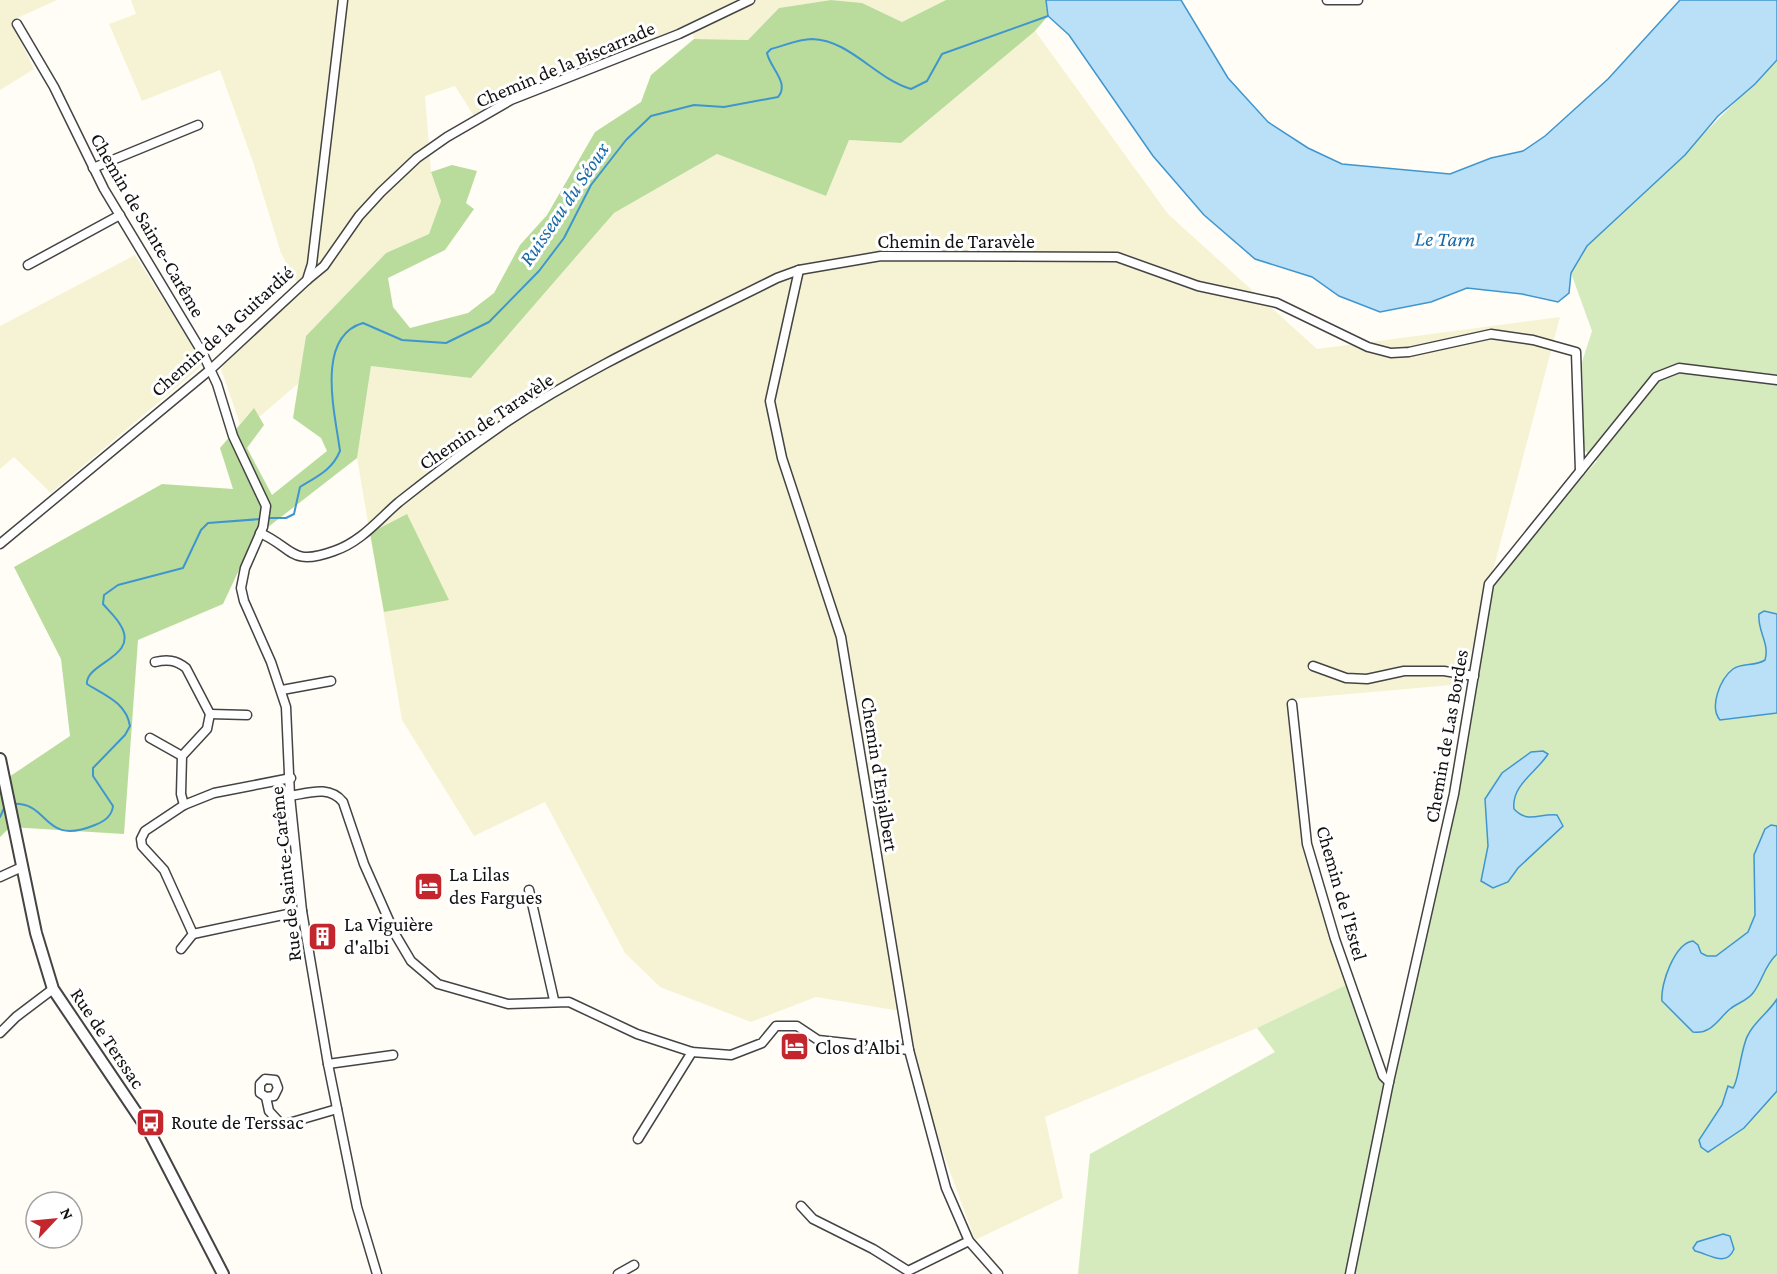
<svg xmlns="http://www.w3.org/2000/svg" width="1777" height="1274" viewBox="0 0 1777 1274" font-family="'Crimson Pro',serif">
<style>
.farmland{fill:#f6f3d4}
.green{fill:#d5ebbd}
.forest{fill:#b9dc9c}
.water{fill:#b9e0f7;stroke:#3f96cf;stroke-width:1.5}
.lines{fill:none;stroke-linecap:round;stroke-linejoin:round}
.stream{stroke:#3f96cf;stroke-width:2}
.minor-casing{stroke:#444;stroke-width:11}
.tertiary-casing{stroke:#444;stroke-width:14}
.minor{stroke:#fff;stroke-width:8}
.tertiary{stroke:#fff;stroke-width:10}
.labels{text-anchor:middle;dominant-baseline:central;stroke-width:6;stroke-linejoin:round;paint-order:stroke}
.street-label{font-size:20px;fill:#111;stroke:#fff}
.poi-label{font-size:20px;fill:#111;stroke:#fff;text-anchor:start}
.water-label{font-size:21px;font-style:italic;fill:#1768a6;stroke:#fff}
</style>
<rect width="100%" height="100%" fill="#fffdf5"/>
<g class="farmland">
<polygon points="0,0 57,0 11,21 34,69 0,90"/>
<polygon points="131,0 946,0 902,22 862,3 831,0 779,8 748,40 694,39 690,23 550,82 485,107 474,116 455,86 425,96 431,172 441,201 429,234 386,253 306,336 301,381 259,417 253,409 240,424 221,369 229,357 301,291 281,253 253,162 220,70 142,101 109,24 136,14"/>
<polygon points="1035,31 1168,214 1317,349 1560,317 1463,684 1293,699 1304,840 1350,983 1257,1028 1045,1117 1063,1198 975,1240 941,1147 900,1011 816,997 751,1022 660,987 625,953 545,802 474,836 402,720 357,458 371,366 471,378 614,213 717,154 826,196 849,140 901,143"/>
<polygon points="135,255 204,364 51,493 14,457 0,469 0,326"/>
</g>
<polygon class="green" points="1777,60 1777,1274 1078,1274 1090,1154 1275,1052 1257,1028 1350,983 1389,1081 1454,794 1489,584 1521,543 1597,461 1584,450 1582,362 1592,331 1571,273 1587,246 1648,190"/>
<g class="forest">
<polygon points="831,0 862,3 902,22 946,0 1046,0 1048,16 1035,31 901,143 849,140 826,196 717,154 614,213 471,378 371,366 357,458 254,538 223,604 138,640 124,834 10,827 0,837 0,783 70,736 61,659 14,567 162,484 233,489 220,448 254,408 264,425 247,448 272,495 327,451 321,438 293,418 306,336 386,253 429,234 441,201 431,172 452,165 477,171 466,203 474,209 445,250 388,278 393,307 410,328 468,313 494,293 520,245 547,215 595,132 641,102 651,75 694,39 748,40 779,8"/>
<polygon points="407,514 449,600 384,612 370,533"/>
</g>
<g class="water">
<polygon points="1046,0 1181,0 1228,78 1268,122 1308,148 1342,164 1450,174 1491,158 1523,151 1545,136 1608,79 1680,0 1777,0 1777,60 1755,84 1718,116 1685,155 1587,246 1571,273 1569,293 1558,302 1522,294 1467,288 1431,302 1380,312 1339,296 1312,277 1255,259 1204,215 1153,156 1069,35 1048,16"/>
<path d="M1764,611L1777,614V713L1720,720C1709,707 1720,679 1733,669C1743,662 1754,667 1765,660C1770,643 1757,631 1759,614Z"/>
<path d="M1543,751L1548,754C1537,772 1511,785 1514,809C1528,824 1539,813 1557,815L1563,826L1518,868L1508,882L1493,888L1481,881L1488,846L1485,799L1502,773L1531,752Z"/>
<path d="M1771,825L1777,826V954C1764,966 1763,980 1753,993C1747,1001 1737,1003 1730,1009C1718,1019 1711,1035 1693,1032L1662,1001C1660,984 1675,943 1693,941L1698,945L1701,953L1707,956H1716L1748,932L1755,915L1754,855L1765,829Z"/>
<path d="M1777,999V1091L1744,1128L1708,1152L1701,1147L1699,1140L1722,1105L1728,1086L1733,1088C1739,1080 1741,1047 1748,1035C1754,1022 1769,1012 1777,999Z"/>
<path d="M1723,1234L1730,1236L1734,1249C1726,1268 1709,1254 1695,1251L1693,1248L1697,1242Z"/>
</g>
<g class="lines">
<g class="stream">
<path d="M267,518H286L294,514L300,487C318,476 332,470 340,451C335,413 315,337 363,323L402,340L446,343L489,322L539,271L564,238L591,185L626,140L651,116L694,105L724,107L778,97C790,83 770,68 767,53L771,49C783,46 799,39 812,39C850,40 876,79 911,89L927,81L942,54L1048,16"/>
<path d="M12,804C51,801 41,847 95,825C103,822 112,816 113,806L93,776V768L125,735L130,726C126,702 104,695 87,684C85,663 139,657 121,626C117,618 109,611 103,604L104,595L118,585L183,568L201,530L208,523L261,519"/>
<polyline points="0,817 6,804"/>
</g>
<defs>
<g id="minor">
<polyline points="1327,0 1358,0"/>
<polyline points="17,24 54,87 104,189 202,352 217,384 233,436 266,506 263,527 245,568 241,588 244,601 271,662 286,707 290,796 302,911 328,1064 357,1207 377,1274"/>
<polyline points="93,168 198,125"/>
<polyline points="28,265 120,215"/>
<polyline points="799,270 770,401 782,458 841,637 909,1050 946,1188 969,1241 998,1274"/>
<polyline points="307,280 324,266 359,216 381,192 417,158 447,137 511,100 679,34 750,0"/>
<path d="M260,533C294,548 290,567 334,551C361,542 378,520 399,502C433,475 469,448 505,423C590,366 686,324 777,278L799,270L881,256L1117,257L1198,286L1277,303L1368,347L1391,353L1409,352L1491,334L1533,340L1576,352L1580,471"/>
<polyline points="0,544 211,369 307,280 312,264 343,0"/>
<path d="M155,662C167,659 176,660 186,668L210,714L207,729L182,756L181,794L184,805"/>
<polyline points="1313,666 1346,678 1367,679 1404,671 1444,671 1474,676"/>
<polyline points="282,690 331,681"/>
<polyline points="1292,704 1307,844 1335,939 1383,1076 1389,1082"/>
<polyline points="210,714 247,715"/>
<polyline points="150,738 182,756"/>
<path d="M290,796C309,793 329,785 343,802L364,864L395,934L411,961L438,984L508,1004L569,1002L637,1034L692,1052L731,1055L762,1043L776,1026H797L818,1040L909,1050"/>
<polyline points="0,877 22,867"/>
<polyline points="529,890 554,1000"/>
<polyline points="193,934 302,911"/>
<polyline points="181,949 193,934 164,870 142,846 141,839 145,831 184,805 214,793 291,778"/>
<polyline points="0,1033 16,1017 53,989"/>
<polyline points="328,1064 393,1055"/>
<polygon points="265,1079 275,1080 278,1088 274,1096 266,1097 260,1093 260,1084"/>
<polyline points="266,1097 269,1111 282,1125 337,1109"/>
<polyline points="638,1139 692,1052"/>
<polyline points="801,1206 813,1219 873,1249 908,1271 969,1241"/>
<polyline points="618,1274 634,1265"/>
<polyline points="1350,1274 1389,1082 1454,794 1489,584 1656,377 1679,368 1777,380"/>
</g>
<polyline id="tertiary" points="0,759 36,933 53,989 150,1133 223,1274"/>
</defs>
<use href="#minor" class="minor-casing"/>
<use href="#tertiary" class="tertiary-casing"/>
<use href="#minor" class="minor"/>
<use href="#tertiary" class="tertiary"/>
</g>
<defs>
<symbol id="hotel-square" viewBox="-11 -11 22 22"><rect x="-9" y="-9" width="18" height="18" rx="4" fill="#c4262e" stroke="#fff"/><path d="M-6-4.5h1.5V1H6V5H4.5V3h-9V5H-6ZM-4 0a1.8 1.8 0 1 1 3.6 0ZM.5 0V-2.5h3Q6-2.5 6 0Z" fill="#fff"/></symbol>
<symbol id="building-square" viewBox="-11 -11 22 22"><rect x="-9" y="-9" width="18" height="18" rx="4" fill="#c4262e" stroke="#fff"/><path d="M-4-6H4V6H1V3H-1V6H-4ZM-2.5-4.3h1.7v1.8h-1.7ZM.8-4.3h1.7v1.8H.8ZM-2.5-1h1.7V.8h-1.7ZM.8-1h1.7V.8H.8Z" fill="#fff"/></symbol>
<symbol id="bus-square" viewBox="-11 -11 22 22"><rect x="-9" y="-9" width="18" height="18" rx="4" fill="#c4262e" stroke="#fff"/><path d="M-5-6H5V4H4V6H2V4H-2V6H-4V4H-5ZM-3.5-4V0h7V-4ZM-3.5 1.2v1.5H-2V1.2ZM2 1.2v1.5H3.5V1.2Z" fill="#fff"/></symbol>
</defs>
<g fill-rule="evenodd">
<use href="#hotel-square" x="412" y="870" width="33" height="33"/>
<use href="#building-square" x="306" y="920" width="33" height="33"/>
<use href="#hotel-square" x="778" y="1030" width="33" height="33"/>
<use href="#bus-square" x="134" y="1106" width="33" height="33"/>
</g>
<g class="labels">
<g class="street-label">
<text transform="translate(565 64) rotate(-23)">Chemin de la Biscarrade</text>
<text transform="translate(148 225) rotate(60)">Chemin de Sainte-Carême</text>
<text x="956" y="241">Chemin de Taravèle</text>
<text transform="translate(222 331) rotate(-42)">Chemin de la Guitardié</text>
<text transform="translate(486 421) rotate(-34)">Chemin de Taravèle</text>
<text transform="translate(1446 736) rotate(-80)">Chemin de Las Bordes</text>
<text transform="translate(880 774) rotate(81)">Chemin d'Enjalbert</text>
<text transform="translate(285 874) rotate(-96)">Rue de Sainte-Carême</text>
<text transform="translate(1342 893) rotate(74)">Chemin de l'Estel</text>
<text transform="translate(108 1038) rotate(56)">Rue de Terssac</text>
</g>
<g class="poi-label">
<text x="449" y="874">La Lilas<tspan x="449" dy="23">des Fargues</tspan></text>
<text x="344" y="924">La Viguière<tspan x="344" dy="23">d'albi</tspan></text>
<text x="815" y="1047">Clos d’Albi</text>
<text x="171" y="1122">Route de Terssac</text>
</g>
<g class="water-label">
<text transform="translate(564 204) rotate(-56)">Ruisseau du Séoux</text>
<text transform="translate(1445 239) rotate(1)">Le Tarn</text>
</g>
</g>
<g transform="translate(54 1220) rotate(64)"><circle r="28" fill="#ffffff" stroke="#a0a0a0" stroke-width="1.5"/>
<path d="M0-4.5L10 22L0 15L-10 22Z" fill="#c4262e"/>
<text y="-9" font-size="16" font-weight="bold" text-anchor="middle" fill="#111111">N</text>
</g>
</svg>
